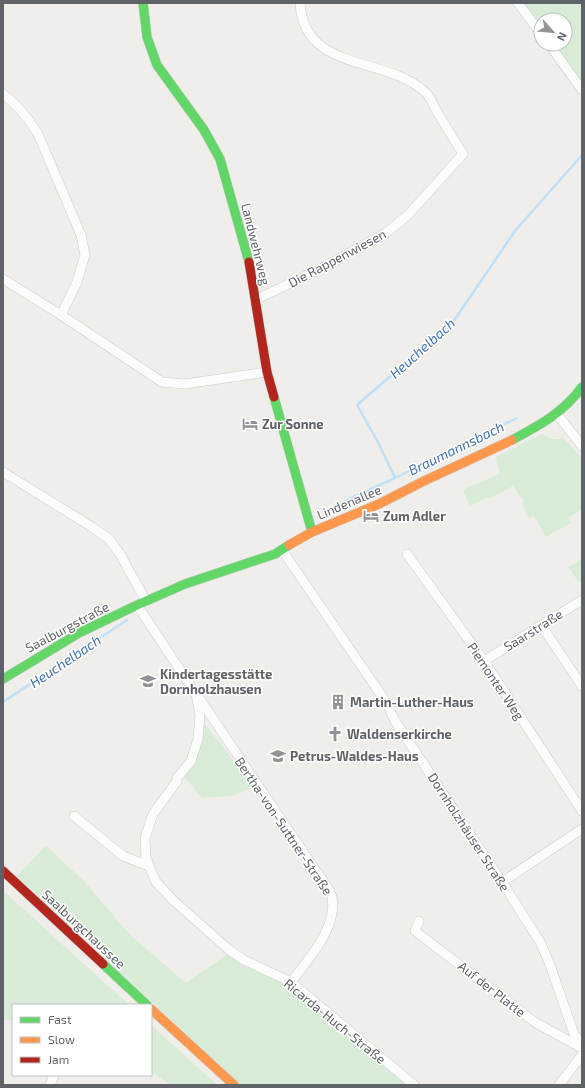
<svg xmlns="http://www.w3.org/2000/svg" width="585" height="1088" viewBox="0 0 585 1088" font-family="'Exo 2',sans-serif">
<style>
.green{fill:#d8ebd6}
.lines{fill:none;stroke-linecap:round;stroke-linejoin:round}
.stream{stroke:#bfe0f9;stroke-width:2.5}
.street-casing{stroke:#cbcccc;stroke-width:10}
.fast-casing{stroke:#cacacb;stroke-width:10}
.slow-casing{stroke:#cacacb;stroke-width:10}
.jam-casing{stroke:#cacacb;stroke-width:10}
.street{stroke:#fdfcfc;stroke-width:9}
.fast{stroke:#63d668;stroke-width:9}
.slow{stroke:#ff974d;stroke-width:9}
.jam{stroke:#b3261e;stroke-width:9}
.labels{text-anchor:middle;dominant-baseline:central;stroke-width:3;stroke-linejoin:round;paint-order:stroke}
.street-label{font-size:13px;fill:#5f6368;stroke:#fff}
.poi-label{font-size:13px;font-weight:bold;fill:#5f6368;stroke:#fff;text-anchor:start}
.water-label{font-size:14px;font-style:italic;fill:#4174aa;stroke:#fff}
</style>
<rect width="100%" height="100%" fill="#efeeea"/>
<g class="green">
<polygon points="523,3 582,3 582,87 551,44 565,44 565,20 541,20 541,28"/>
<polygon points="542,434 552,439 564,439 582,459 582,509 568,518 571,523 546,537 534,516 529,518 522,504 524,502 513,486 489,499 488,497 470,506 463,490 500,474 496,457"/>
<polygon points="582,559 582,583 578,581 568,567"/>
<polygon points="204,723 254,787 231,796 202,798 183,775 203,736"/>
<polygon points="46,846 85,882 130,935 186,983 229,953 243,966 289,985 408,1085 241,1085 17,876"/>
<polygon points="3,891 20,906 129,1005 13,1005 13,1021 3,1019"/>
<polygon points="151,1025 217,1085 172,1085 151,1072"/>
</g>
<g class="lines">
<g class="stream">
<polyline points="395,478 517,418"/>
<polyline points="341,503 395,478 378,442 357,405 453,322 515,231 582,155"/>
<polyline points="3,702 127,620"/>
</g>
<defs>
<g id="street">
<polyline points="518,3 541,34"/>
<polyline points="549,44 582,90"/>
<path d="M3,94C18,105 29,119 38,134L81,235L85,255L77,282L61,315L162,382L185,384L267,372"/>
<polyline points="3,279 61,315"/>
<path d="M255,300L322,268L386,233L408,215L463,154C454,140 445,125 436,110C433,104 430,96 425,92C385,55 304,73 300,3"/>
<polyline points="557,414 582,446"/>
<polyline points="3,472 92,527 109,539 120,554 146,601"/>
<polyline points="282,550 386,702 395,721 502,882 540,942 549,962 574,1034 582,1045"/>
<polyline points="407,554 484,661 582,811"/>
<polyline points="137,605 196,694 200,715 198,739 191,761 177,778 177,781 153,814 145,838 146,858 156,882 173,900 228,949 244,960 291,982 414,1085"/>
<polyline points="541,625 582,686"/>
<polyline points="484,661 582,600"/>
<path d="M199,698L327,887C329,890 332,894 332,898C338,927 307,961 291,982"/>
<polyline points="74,816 123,856 149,866"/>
<polyline points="502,882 582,829"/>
<polyline points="419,921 415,931 536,1023 582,1048"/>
<polyline points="50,1085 54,1075"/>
<polyline points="559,1085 582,1055"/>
</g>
<g id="fast">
<polyline points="143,3 147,37 157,65 204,130 220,159 249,262"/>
<polyline points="274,397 312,532"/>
<path d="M512,440C540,425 563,413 582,387"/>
<polyline points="3,679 79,633 137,605 185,584 275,554 289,545"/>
<polyline points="103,964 147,1005"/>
</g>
<g id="slow">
<polyline points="289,545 312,532 379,504 424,481 512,440"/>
<polyline points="151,1009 234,1085"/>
</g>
<g id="jam">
<polyline points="249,262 267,372 274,397"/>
<polyline points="3,871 103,964"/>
</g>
</defs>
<use href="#street" class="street-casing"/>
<use href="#fast" class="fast-casing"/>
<use href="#slow" class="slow-casing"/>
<use href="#jam" class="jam-casing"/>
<use href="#street" class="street"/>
<use href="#fast" class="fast"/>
<use href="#slow" class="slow"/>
<use href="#jam" class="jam"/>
</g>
<defs>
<symbol id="hotel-bare" viewBox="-9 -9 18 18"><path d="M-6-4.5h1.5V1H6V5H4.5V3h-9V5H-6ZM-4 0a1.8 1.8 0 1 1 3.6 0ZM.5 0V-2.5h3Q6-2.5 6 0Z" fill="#919496" stroke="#fff" stroke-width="2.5" paint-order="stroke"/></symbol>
<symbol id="school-bare" viewBox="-9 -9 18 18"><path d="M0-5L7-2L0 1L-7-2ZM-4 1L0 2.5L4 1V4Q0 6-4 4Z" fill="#919496" stroke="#fff" stroke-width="2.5" paint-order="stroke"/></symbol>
<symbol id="building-bare" viewBox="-9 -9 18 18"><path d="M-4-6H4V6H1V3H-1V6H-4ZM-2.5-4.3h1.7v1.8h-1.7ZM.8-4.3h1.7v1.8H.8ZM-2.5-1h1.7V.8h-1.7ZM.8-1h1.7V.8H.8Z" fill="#919496" stroke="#fff" stroke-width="2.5" paint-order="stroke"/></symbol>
<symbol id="church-bare" viewBox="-9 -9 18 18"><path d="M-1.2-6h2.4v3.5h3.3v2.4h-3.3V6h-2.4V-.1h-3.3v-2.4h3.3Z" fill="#919496" stroke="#fff" stroke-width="2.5" paint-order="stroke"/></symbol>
</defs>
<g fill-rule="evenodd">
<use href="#hotel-bare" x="239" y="413" width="22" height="22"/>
<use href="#hotel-bare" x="360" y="505" width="22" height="22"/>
<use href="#school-bare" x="137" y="670" width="22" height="22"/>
<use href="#building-bare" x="327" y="691" width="22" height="22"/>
<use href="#church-bare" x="324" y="723" width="22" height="22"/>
<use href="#school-bare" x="267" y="745" width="22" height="22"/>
</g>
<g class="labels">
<g class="street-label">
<text transform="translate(256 244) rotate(76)">Landwehrweg</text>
<text transform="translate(337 258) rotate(-28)">Die Rappenwiesen</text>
<text transform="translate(349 502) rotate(-23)">Lindenallee</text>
<text transform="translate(67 627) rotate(-28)">Saalburgstraße</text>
<text transform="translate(533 630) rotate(-32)">Saarstraße</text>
<text transform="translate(496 681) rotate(56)">Piemonter Weg</text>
<text transform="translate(284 826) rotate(56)">Bertha-von-Suttner-Straße</text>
<text transform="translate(469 832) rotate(57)">Dornholzhäuser Straße</text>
<text transform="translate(84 929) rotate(43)">Saalburgchaussee</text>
<text transform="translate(492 989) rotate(38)">Auf der Platte</text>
<text transform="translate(335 1021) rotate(39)">Ricarda-Huch-Straße</text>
</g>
<g class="poi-label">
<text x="262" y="424">Zur Sonne</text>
<text x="383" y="516">Zum Adler</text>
<text x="160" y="674">Kindertagesstätte<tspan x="160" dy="15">Dornholzhausen</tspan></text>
<text x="350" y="702">Martin-Luther-Haus</text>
<text x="347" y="734">Waldenserkirche</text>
<text x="290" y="756">Petrus-Waldes-Haus</text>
</g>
<g class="water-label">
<text transform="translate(422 348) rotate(-42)">Heuchelbach</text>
<text transform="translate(456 448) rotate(-26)">Braumannsbach</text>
<text transform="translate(65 661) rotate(-34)">Heuchelbach</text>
</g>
</g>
<rect width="585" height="1088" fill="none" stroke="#5f6368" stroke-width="8"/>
<rect x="12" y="1004" width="140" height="72" fill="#ffffff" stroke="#bfc1c3"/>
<rect x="20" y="1017" width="20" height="6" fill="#63d668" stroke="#bfc1c3"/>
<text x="48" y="1024" font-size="12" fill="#5f6368">Fast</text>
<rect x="20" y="1037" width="20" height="6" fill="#ff974d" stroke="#bfc1c3"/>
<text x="48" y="1044" font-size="12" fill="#5f6368">Slow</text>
<rect x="20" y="1057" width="20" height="6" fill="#b3261e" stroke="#bfc1c3"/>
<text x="48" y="1064" font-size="12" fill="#5f6368">Jam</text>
<g transform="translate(553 32) rotate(117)"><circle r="19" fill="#ffffff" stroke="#bfc1c3"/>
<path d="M0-3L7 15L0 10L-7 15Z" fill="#919496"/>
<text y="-6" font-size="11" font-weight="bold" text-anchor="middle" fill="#5f6368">N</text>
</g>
</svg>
